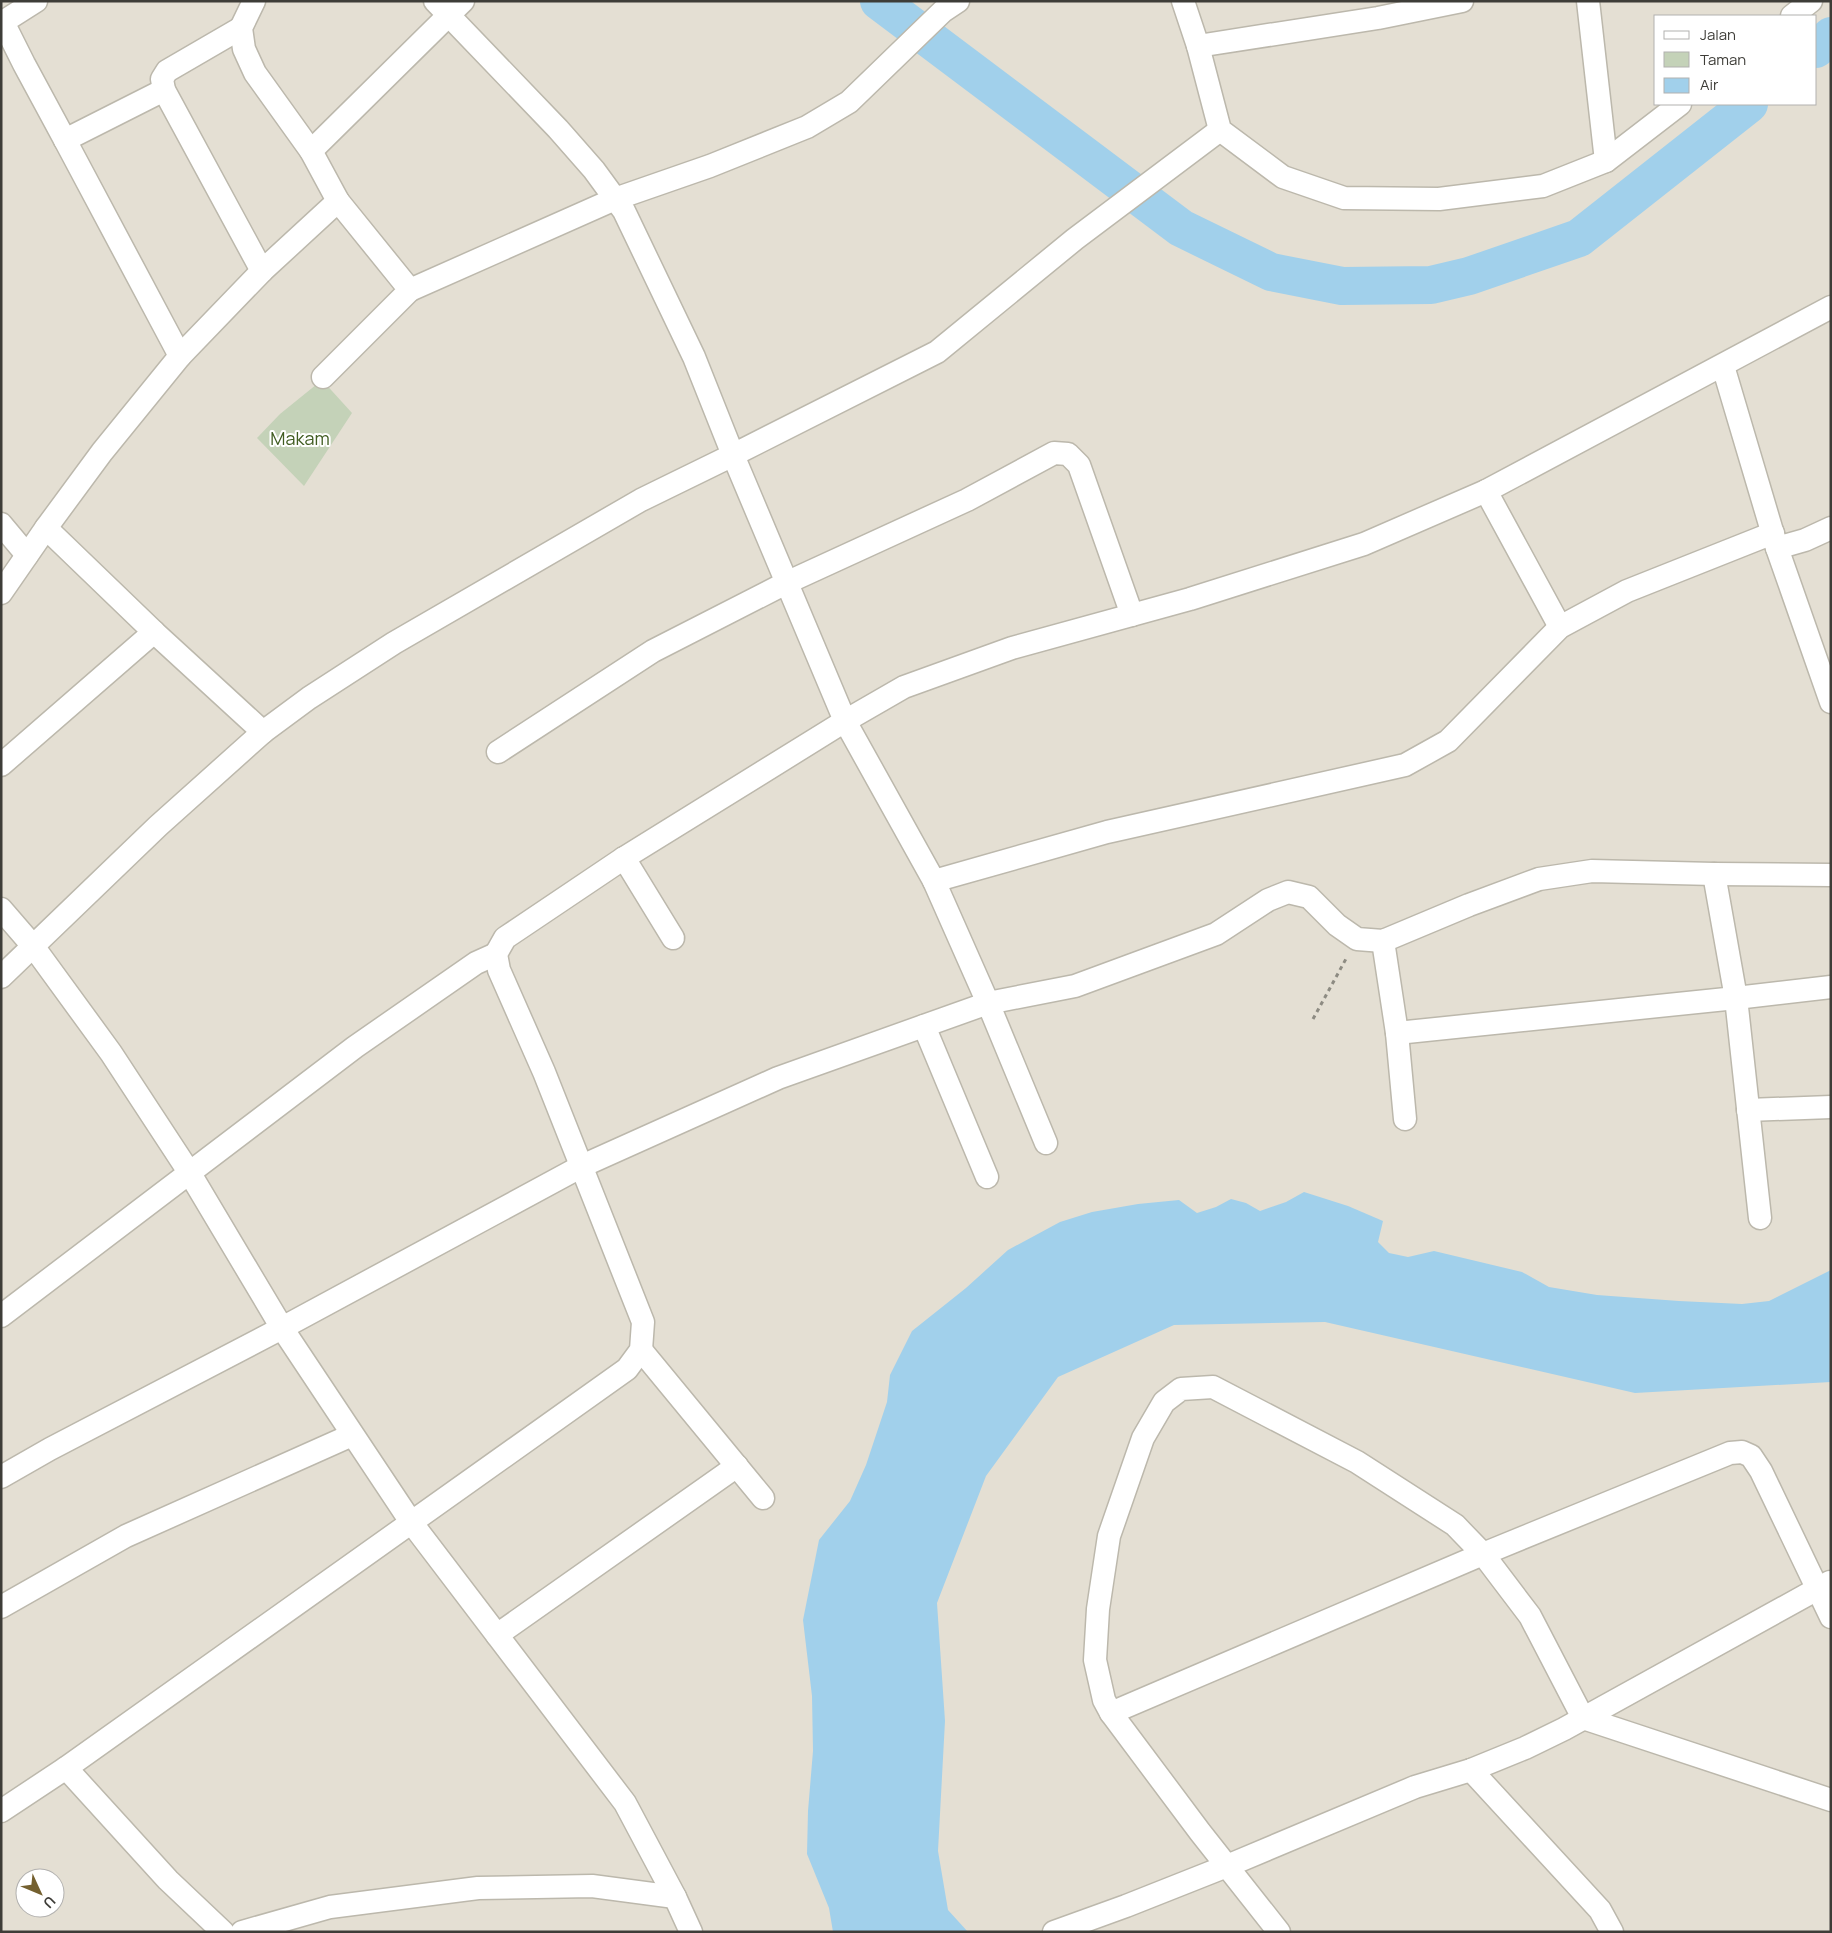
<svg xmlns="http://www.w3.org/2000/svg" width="1832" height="1933" viewBox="0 0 1832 1933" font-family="Manrope,sans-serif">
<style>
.green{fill:#c4d2b8}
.water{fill:#a1d0eb}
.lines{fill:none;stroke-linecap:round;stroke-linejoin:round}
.river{stroke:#a1d0eb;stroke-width:38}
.minor-casing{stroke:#bcb8ac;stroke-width:25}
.path{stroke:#8d8b82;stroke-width:3;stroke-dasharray:4 4;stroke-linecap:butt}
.minor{stroke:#fff;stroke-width:22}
.labels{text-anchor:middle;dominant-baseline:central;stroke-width:4;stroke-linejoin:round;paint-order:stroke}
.park-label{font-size:18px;fill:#405c21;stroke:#fff}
</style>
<rect width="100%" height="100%" fill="#e4dfd3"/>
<polygon class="green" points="322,380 352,413 304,486 257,438 280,414"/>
<polygon class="water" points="1304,1192 1348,1206 1383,1221 1378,1242 1389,1253 1408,1257 1434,1251 1522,1272 1549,1287 1597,1295 1679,1301 1742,1304 1769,1301 1831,1270 1831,1382 1635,1393 1325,1322 1174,1325 1058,1377 986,1476 937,1603 945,1721 938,1851 948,1910 968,1932 833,1932 829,1908 807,1854 808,1811 813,1751 812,1696 803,1620 819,1540 850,1501 866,1465 887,1402 890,1375 912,1331 966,1288 1008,1250 1060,1222 1092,1212 1138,1204 1179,1200 1197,1213 1216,1207 1231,1199 1246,1203 1260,1211 1286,1202"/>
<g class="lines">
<g class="river">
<polyline points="879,1 1181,228 1271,272 1342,286 1431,285 1469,276 1579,238 1749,104"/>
<polyline points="1816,49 1831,36"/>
</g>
<defs>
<g id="minor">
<polyline points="36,1 3,22 24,64 65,140"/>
<polyline points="254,1 241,28 244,49 255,73 311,151 338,201"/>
<polyline points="435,1 558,129 594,170 624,211 694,357 733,455 937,352 1075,239 1220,130"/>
<polyline points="1183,1 1198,46 1220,130 1283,177 1344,198 1439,199 1543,186 1606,161 1680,104"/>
<polyline points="1588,1 1606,161"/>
<polyline points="1792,16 1811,1"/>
<polyline points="241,28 167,71 162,79 164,90 262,271"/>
<polyline points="1198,46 1378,18 1462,1"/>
<polyline points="164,90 65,140 180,356"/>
<polyline points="311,151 463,1"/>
<polyline points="410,290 615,199 710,166 807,127 849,102 943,11 958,1"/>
<polyline points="1723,366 1777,548 1805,540 1831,528"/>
<polyline points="1486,491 1560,627"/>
<polyline points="1,524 27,555"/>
<polyline points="46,528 154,632 263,732"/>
<polyline points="1777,548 1831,702"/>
<polyline points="1,593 46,528 102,452 180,356 262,271 338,201 410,290 323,377"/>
<polyline points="498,752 653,651 786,583 967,500 1054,453 1068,454 1079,465 1132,615"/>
<polyline points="1,765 154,632"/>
<polyline points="624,858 673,938"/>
<polyline points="934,881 1107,832 1405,765 1448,741 1560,627 1627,591 1773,533"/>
<polyline points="1,909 33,946 111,1053 189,1172 282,1328 411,1522 625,1803 675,1897 691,1932"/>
<polyline points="1383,941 1397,1033 1405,1119"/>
<polyline points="1,977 158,826 263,732 309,698 394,643 641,500 733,455 845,721 934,881 988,1003 1046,1143"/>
<polyline points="924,1026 987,1177"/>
<polyline points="1397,1033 1736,998 1714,874"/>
<polyline points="1748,1110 1831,1107"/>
<polyline points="1760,1218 1736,998 1831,987"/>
<polyline points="1,1316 355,1047 476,963 496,954"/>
<polyline points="641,1350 763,1498"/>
<polyline points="1,1477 50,1449 282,1328 582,1166 778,1078 988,1003 1075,986 1216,934 1268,900 1288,892 1309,897 1337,925 1357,939 1383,941 1469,905 1539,879 1592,871 1714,874 1831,875"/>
<polyline points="1,1607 126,1536 352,1435"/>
<polyline points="497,1635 737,1466"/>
<polyline points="1111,1713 1483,1554 1530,1616 1583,1718 1831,1800"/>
<polyline points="66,1768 168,1880 223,1932"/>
<polyline points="1471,1770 1600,1910 1612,1932"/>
<polyline points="1,1811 66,1768 627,1369 641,1350 643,1322 544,1072 499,970 496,954 505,938 624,858 845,721 904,687 1012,648 1190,599 1364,544 1486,491 1831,307"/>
<polyline points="242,1932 330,1907 478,1888 592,1886 675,1897"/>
<polyline points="1054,1932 1126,1906 1227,1866 1415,1787 1471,1770 1525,1748 1564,1729 1830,1582"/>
<polyline points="1279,1932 1200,1832 1111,1713 1104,1700 1095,1660 1098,1609 1109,1536 1143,1438 1164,1402 1181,1389 1213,1387 1357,1462 1455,1525 1483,1554 1730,1453 1742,1452 1751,1456 1761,1471 1831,1617"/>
</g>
</defs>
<use href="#minor" class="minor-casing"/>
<polyline class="path" points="1313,1019 1347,957"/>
<use href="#minor" class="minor"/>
</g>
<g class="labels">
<g class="park-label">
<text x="300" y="438">Makam</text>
</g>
</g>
<rect width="1832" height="1933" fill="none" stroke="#3e3d38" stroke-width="5"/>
<rect x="1654" y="15" width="162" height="90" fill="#ffffff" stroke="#b2b1af"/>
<rect x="1664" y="31" width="25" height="8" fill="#ffffff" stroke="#b2b1af"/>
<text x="1700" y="40" font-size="15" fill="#3e3d38">Jalan</text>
<rect x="1664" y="52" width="25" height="15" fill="#c4d2b8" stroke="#b2b1af"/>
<text x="1700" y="65" font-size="15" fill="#3e3d38">Taman</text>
<rect x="1664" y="78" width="25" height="15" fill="#a1d0eb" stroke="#b2b1af"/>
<text x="1700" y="90" font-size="15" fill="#3e3d38">Air</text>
<g transform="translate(40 1893) rotate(134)"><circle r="24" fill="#ffffff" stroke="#b2b1af"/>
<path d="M0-4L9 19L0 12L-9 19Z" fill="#74602f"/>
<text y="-8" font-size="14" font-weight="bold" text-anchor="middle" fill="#3e3d38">U</text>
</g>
</svg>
